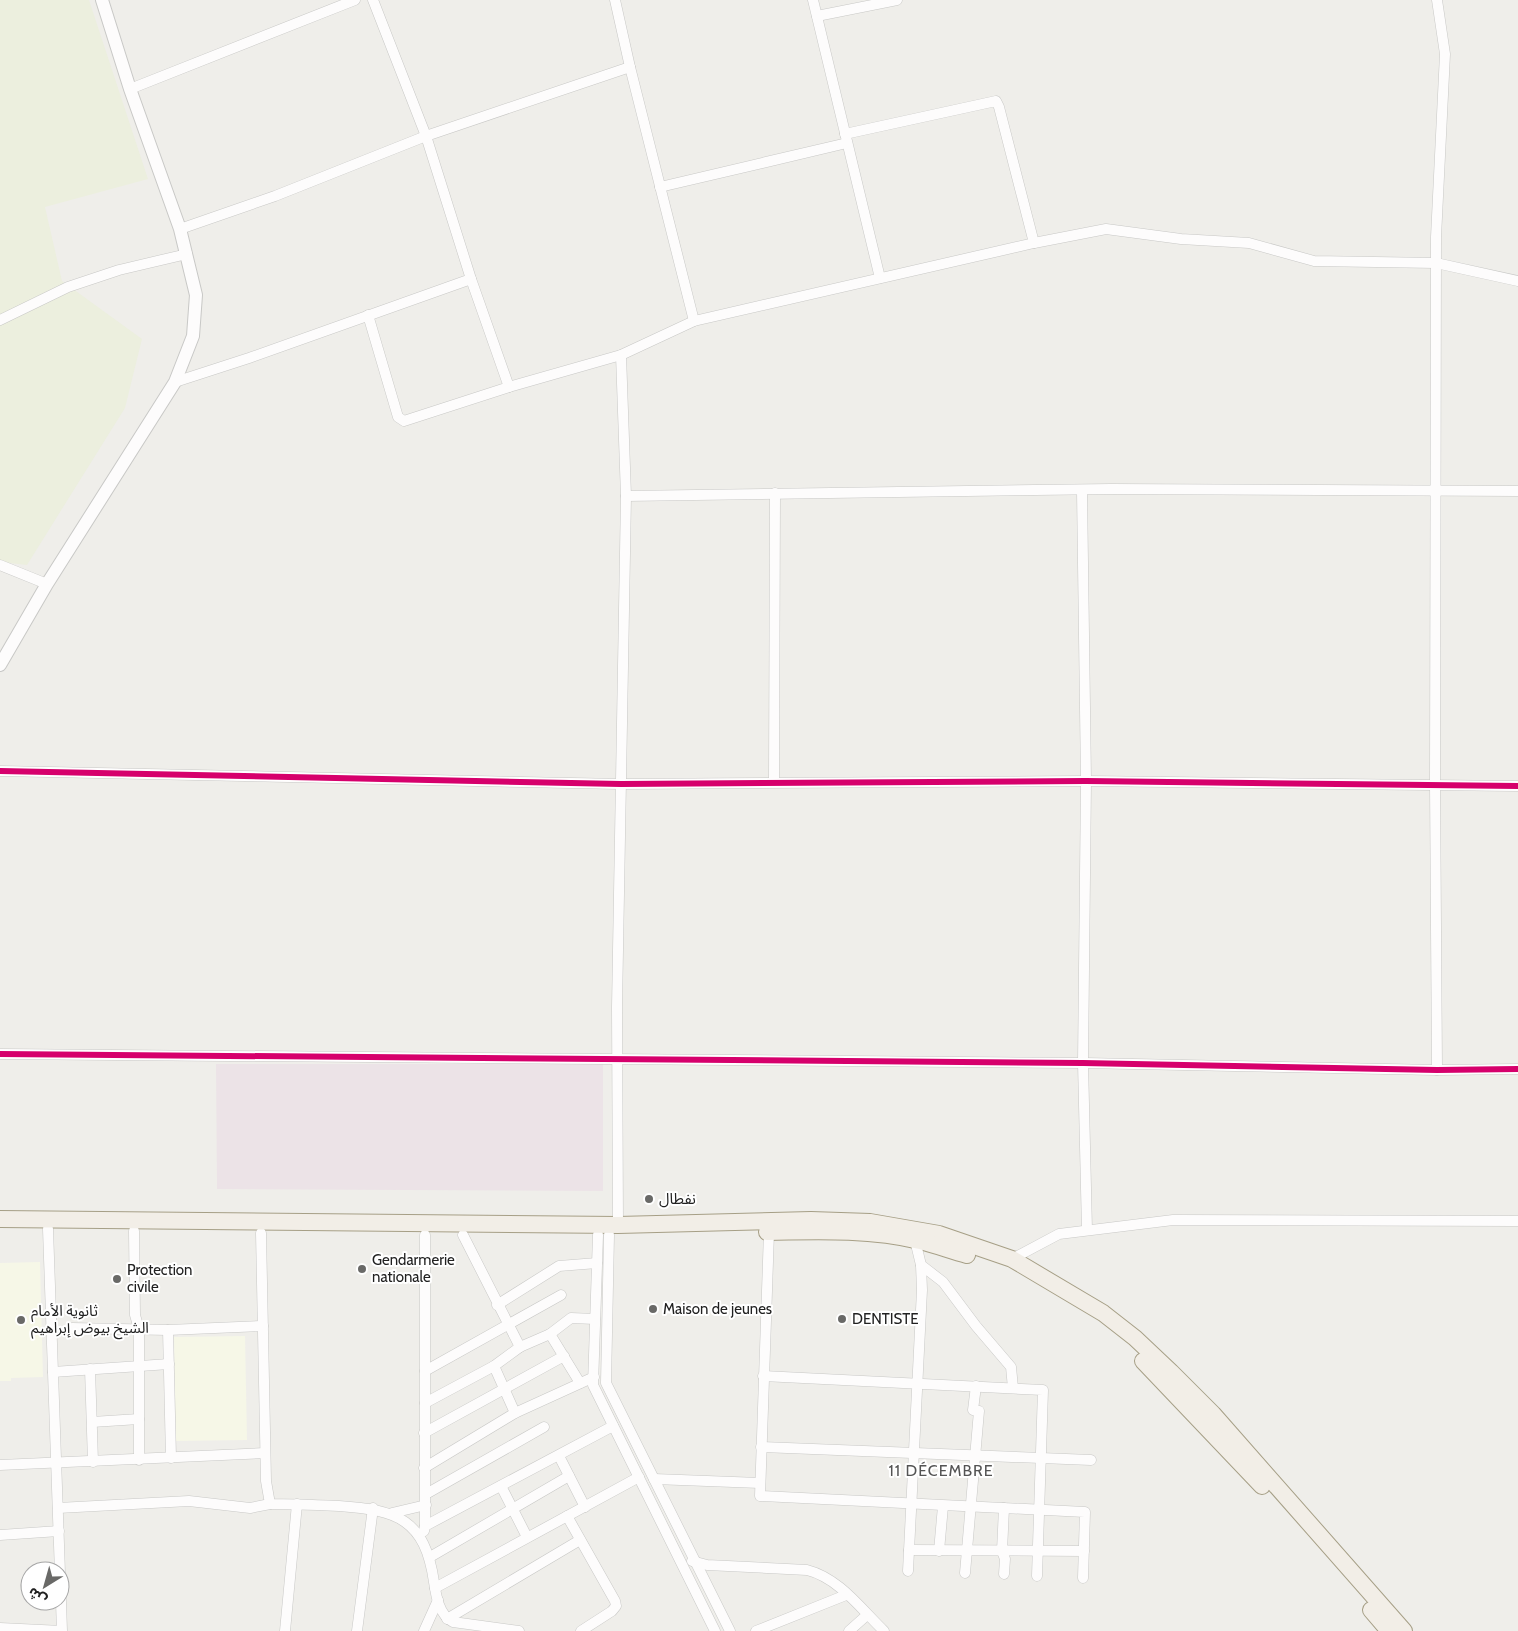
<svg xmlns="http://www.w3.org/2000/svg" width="1518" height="1631" viewBox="0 0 1518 1631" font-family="Cabin,'Noto Sans Arabic',sans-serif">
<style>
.industrial{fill:#ece3e7}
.education{fill:#f6f7e7}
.farmland{fill:#ecefde}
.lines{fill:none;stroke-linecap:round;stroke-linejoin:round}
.minor-casing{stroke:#c8c8c6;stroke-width:11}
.tertiary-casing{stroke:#c8c8c6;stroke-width:14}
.primary-casing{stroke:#a69f86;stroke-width:18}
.minor{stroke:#fdfcfc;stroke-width:10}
.tertiary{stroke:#fdfcfc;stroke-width:12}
.primary{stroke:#f2eee7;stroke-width:16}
.cycleway-casing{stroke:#fff;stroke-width:9}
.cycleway{stroke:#d6006c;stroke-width:6}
.poi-dot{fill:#696967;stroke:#fff;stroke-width:2}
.labels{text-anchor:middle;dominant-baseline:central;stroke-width:4;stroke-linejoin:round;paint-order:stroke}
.poi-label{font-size:15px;fill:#212121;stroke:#fff;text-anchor:start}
.neighbourhood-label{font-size:16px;letter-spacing:1px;fill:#545454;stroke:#fff}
</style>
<rect width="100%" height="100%" fill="#efeeea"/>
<polygon class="industrial" points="216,1064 603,1064 603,1191 217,1189"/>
<g class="education">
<polygon points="40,1262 43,1377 11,1378 11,1381 0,1381 0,1263"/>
<polygon points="245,1336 247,1440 176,1441 174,1337"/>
</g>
<polygon class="farmland" points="0,0 89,0 148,179 45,207 62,281 142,339 125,408 27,565 0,562"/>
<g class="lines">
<defs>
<g id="minor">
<polyline points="373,0 426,136 471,279 509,387"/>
<polyline points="615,0 630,67 694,321"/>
<polyline points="813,0 880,278"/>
<polyline points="817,16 897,0"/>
<polyline points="130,89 355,0"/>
<polyline points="845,134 996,101 999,107 1034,243"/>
<polyline points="660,187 847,143"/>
<polyline points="180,229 275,196 426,136 630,67"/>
<polyline points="368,315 398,417 404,421 509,387 621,355 694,321 1034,243 1106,229 1181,239 1249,243 1314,261 1436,263 1518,281"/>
<polyline points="0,320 68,287 119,270 187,254"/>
<polyline points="175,382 249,358 471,279"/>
<polyline points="1082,491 1086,781 1083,1063 1087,1230"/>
<polyline points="626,496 1111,489 1518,491"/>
<polyline points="0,565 47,584"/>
<polyline points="0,771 621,784 1086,781 1518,786"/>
<polyline points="774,782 775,493"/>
<polyline points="0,1054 1083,1063 1437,1070 1518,1069"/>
<polyline points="1437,1070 1435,784 1436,237 1445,54 1437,0"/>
<polyline points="618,1225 617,1007 626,496 621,355"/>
<polyline points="134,1231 135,1315 139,1329 139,1460"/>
<polyline points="769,1232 760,1496 1085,1512 1083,1578"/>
<path d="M261,1233L266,1481L270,1504C293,1504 316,1505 339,1506C397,1510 425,1519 434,1582C436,1596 439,1615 453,1622L519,1631"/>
<polyline points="463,1235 520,1347"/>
<polyline points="598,1235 593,1385 715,1631"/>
<polyline points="609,1235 606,1383 730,1631"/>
<polyline points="915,1240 921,1265 943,1282 976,1326 1011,1367 1013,1388"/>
<polyline points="1012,1259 1059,1234 1173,1220 1518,1221"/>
<polyline points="497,1305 559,1266 597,1263"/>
<polyline points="72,1328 168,1330 263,1326"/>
<polyline points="168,1330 171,1458"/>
<polyline points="550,1334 580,1383"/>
<polyline points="494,1366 515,1413"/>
<polyline points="90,1369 93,1462"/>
<polyline points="425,1371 561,1295"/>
<polyline points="53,1372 169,1364"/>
<polyline points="763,1376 1043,1390 1037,1576"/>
<polyline points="425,1403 494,1366 520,1347 550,1334 571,1318 595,1319"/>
<polyline points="92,1422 139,1419"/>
<polyline points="424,1433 564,1356"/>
<polyline points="761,1447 1091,1460"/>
<polyline points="559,1456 585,1507"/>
<polyline points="0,1465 265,1453"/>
<polyline points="424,1468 515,1413 594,1377"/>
<polyline points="654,1479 760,1483"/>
<polyline points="501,1486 527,1537"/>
<polyline points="426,1494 544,1427"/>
<polyline points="58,1508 189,1501 250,1508 270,1504"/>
<polyline points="392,1513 426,1505"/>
<polyline points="567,1516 615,1601 616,1606 612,1611 581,1631"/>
<polyline points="425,1526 425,1235"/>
<polyline points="424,1531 425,1526 613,1426"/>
<polyline points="0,1535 59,1531"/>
<polyline points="909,1550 1084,1551"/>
<polyline points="939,1551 943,1506"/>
<polyline points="430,1557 569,1476"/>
<path d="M692,1561L707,1565L807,1570C839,1578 861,1609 884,1631"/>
<polyline points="908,1571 922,1290 921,1265"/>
<polyline points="965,1573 979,1411 973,1410 976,1386"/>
<polyline points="1004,1574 1005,1559 1002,1551 1004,1508"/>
<polyline points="435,1588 639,1477"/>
<polyline points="447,1619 580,1540"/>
<polyline points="0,1628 62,1631 48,1229"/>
<polyline points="285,1631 297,1504"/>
<polyline points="357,1631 373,1508"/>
<polyline points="424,1631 438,1600"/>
<polyline points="756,1631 846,1595"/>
<polyline points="849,1631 867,1615"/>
</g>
<polyline id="tertiary" points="0,665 47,584 175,382 193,336 196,295 180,229 130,89 102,0"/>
<g id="primary">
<polyline points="0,1219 618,1225 811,1220 870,1222 939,1234 1012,1259 1103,1313 1135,1338 1171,1372 1213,1414 1404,1631"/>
<path d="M767,1232C818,1231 870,1229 920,1241C936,1245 952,1251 967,1255"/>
<polyline points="1143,1361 1262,1486"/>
<polyline points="1371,1610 1389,1631"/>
</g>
</defs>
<use href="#minor" class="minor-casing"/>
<use href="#tertiary" class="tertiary-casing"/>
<use href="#primary" class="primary-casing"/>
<use href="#minor" class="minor"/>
<use href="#tertiary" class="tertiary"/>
<use href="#primary" class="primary"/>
<defs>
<g id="cycleway">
<polyline points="0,771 621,784 1086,781 1518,786"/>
<polyline points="0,1054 1083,1063 1437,1070 1518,1069"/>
</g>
</defs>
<use href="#cycleway" class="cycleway-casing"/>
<use href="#cycleway" class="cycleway"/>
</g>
<g class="poi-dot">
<circle cx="649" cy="1199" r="5"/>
<circle cx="362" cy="1269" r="5"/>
<circle cx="117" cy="1279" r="5"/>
<circle cx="653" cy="1309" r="5"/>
<circle cx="842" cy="1319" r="5"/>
<circle cx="21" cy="1320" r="5"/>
</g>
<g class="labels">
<g class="poi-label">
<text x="659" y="1199">نفطال</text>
<text x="372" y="1260">Gendarmerie<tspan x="372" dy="17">nationale</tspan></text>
<text x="127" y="1270">Protection<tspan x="127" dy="17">civile</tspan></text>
<text x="663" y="1309">Maison de jeunes</text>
<text x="31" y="1311">ثانوية الأمام<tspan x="31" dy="17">الشيخ بيوض إبراهيم</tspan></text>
<text x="852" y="1319">DENTISTE</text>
</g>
<g class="neighbourhood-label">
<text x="941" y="1470">11 DÉCEMBRE</text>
</g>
</g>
<g transform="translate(45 1586) rotate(217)"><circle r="24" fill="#ffffff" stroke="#a6a6a6"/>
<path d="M0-4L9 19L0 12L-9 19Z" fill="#696967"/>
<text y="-8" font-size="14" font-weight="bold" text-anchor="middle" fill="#212121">ش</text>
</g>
</svg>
